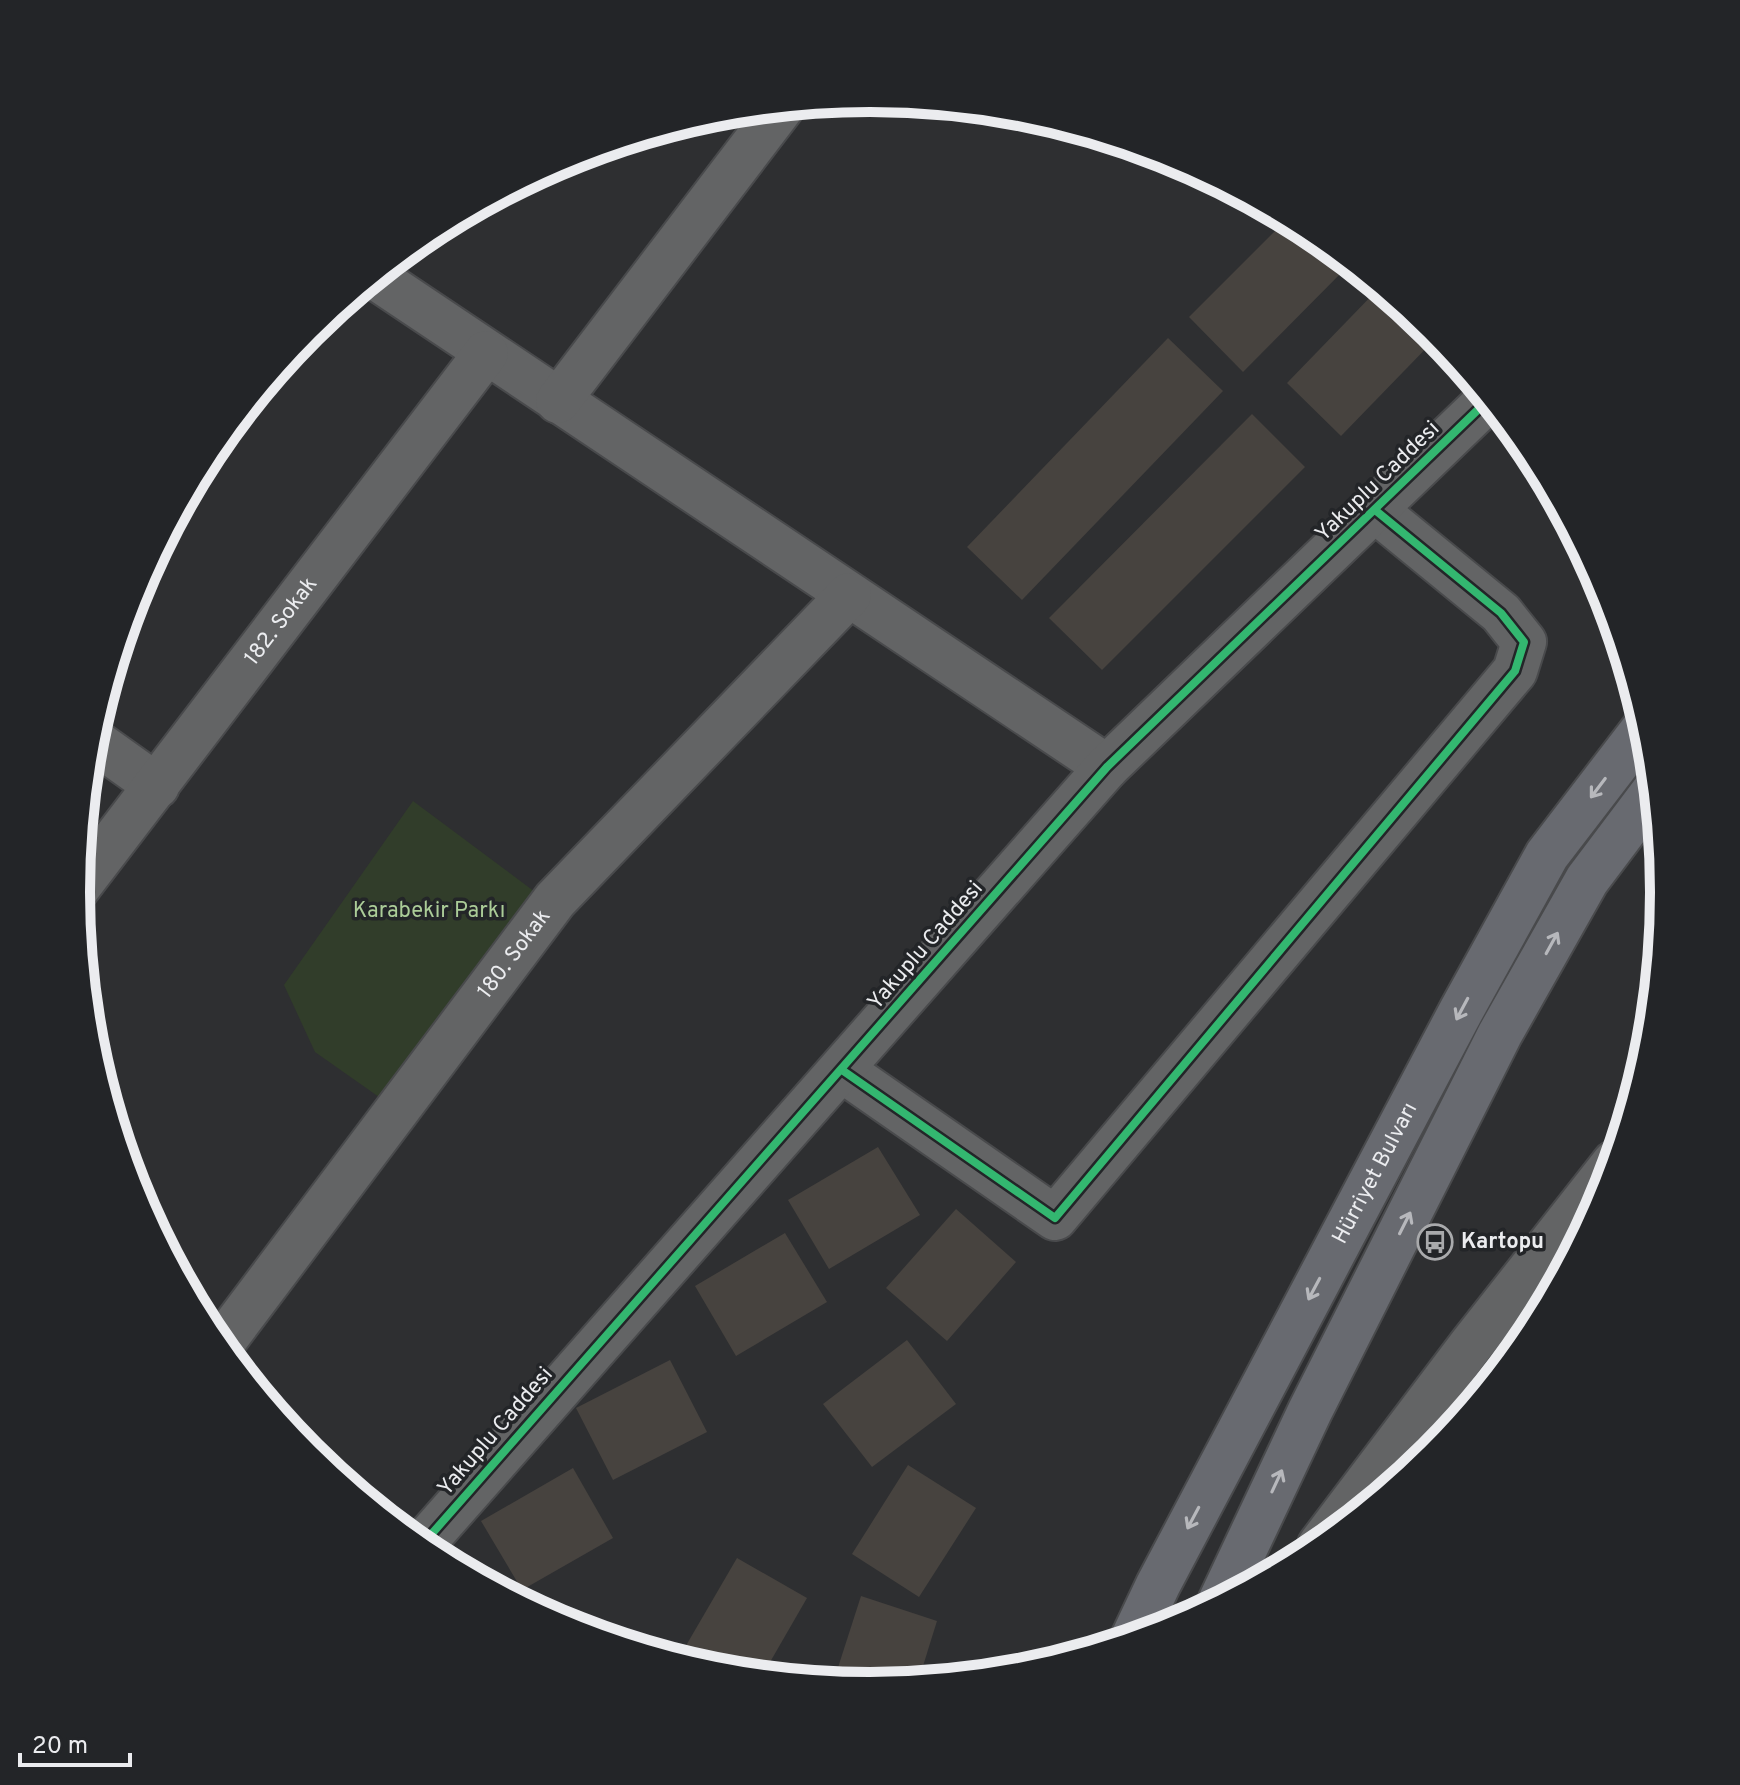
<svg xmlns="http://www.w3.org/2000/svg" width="1740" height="1785" viewBox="0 0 1740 1785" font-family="Overpass,sans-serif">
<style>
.green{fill:#313d2a}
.building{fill:#47433f}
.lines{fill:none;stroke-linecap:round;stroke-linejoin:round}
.minor-casing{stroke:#494a4c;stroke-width:48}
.major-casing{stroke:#494a4c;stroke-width:48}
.minor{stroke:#636465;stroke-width:44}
.major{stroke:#686a70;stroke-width:44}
.cycleway-casing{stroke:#232528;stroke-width:13}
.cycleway{stroke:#33b770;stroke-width:8}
.oneway{stroke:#b7b8bc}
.labels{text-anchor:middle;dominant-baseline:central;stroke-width:7;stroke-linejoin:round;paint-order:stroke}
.street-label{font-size:22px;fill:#ebecef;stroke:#232528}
.park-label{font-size:22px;fill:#abcc98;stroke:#232528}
.poi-label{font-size:22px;font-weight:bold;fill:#ebecef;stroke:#232528;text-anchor:start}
.rim{fill:none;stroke:#ebecef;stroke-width:10}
</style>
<rect width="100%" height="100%" fill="#2e2f31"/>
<polygon class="green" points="413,801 539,895 379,1097 315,1052 284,985"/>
<g class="building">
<polygon points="1287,219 1311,233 1350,264 1243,372 1189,317"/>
<polygon points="1379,288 1437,337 1341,436 1287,383"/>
<polygon points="1168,338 1223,391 1022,600 967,547"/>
<polygon points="1252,414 1305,467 1102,670 1049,618"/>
<polygon points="85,798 98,807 82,828"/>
<polygon points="878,1147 920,1215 829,1269 788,1200"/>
<polygon points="956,1209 1016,1262 947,1341 886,1288"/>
<polygon points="785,1233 827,1302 736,1356 695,1286"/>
<polygon points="907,1340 956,1404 872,1467 823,1404"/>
<polygon points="670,1360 707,1432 613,1480 576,1408"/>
<polygon points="908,1465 976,1508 919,1597 852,1554"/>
<polygon points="573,1468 613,1538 522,1590 481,1521"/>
<polygon points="737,1558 807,1598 762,1676 724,1672 684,1649"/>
<polygon points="861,1596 937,1621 918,1682 870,1686 833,1683"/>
</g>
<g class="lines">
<defs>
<g id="minor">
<polyline points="375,277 1107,767"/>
<polyline points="558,401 782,107"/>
<polyline points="91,739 157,786"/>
<path id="s1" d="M76,890L486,353"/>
<polyline points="842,1070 1055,1218 1515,671 1524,642 1501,613 1375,510"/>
<path id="s2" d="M220,1346L555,900L849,595"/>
<polyline points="1320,1545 1471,1345 1614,1163"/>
<polyline points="421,1546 1107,767 1488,400"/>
</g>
<g id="major">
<polyline points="1220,1602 1310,1411 1500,1034 1587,880 1654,791"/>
<path id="s3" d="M1133,1638L1158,1585L1461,1011L1547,855L1645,727"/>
</g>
</defs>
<use href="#minor" class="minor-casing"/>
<use href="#major" class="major-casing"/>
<use href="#minor" class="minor"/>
<use href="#major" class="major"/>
<defs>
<g id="cycleway">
<polyline points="842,1070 1055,1218 1515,671 1524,642 1501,613 1375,510"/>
<polyline points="421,1546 1107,767 1488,400"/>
</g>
</defs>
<use href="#cycleway" class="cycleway-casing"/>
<use href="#cycleway" class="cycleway"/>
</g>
<defs><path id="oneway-shaft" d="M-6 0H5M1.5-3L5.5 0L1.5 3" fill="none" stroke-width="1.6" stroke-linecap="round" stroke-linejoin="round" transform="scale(2)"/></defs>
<g class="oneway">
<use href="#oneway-shaft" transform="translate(1598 788) rotate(127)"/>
<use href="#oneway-shaft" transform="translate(1552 943) rotate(-61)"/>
<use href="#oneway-shaft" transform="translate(1462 1009) rotate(118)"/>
<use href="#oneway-shaft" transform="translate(1405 1223) rotate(-63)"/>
<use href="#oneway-shaft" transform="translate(1314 1289) rotate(118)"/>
<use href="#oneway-shaft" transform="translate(1277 1481) rotate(-65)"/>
<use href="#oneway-shaft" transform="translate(1193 1518) rotate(118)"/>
</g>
<defs>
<symbol id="bus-ring" viewBox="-11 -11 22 22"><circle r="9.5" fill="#232528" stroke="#a9aaac" stroke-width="1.5"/><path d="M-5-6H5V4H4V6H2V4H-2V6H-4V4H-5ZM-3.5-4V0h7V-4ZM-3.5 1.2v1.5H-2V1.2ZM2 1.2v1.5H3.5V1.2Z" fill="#a9aaac"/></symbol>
</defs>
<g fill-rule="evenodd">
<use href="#bus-ring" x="1415" y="1222" width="40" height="40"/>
</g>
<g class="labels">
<g class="street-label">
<text transform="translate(1378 482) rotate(-44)">Yakuplu Caddesi</text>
<text stroke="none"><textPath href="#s1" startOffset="338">182. Sokak</textPath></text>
<text transform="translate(926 946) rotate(-49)">Yakuplu Caddesi</text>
<text stroke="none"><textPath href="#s2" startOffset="490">180. Sokak</textPath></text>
<text stroke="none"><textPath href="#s3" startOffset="524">Hürriyet Bulvarı</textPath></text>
<text transform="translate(496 1432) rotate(-49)">Yakuplu Caddesi</text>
</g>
<g class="park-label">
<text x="429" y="911">Karabekir Parkı</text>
</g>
<g class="poi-label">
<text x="1461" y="1242">Kartopu</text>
</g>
</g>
<path d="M0 0H1740V1785H0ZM90 892a780 780 0 1 1 1560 0a780 780 0 1 1-1560 0Z" fill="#232528" fill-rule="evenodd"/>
<path class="rim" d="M90 892a780 780 0 1 1 1560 0a780 780 0 1 1-1560 0Z"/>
<path d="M20 1753v12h110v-12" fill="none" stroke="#ebecef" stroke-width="4"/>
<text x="32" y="1753" font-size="24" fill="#ebecef" stroke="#232528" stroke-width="6" paint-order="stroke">20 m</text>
</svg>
